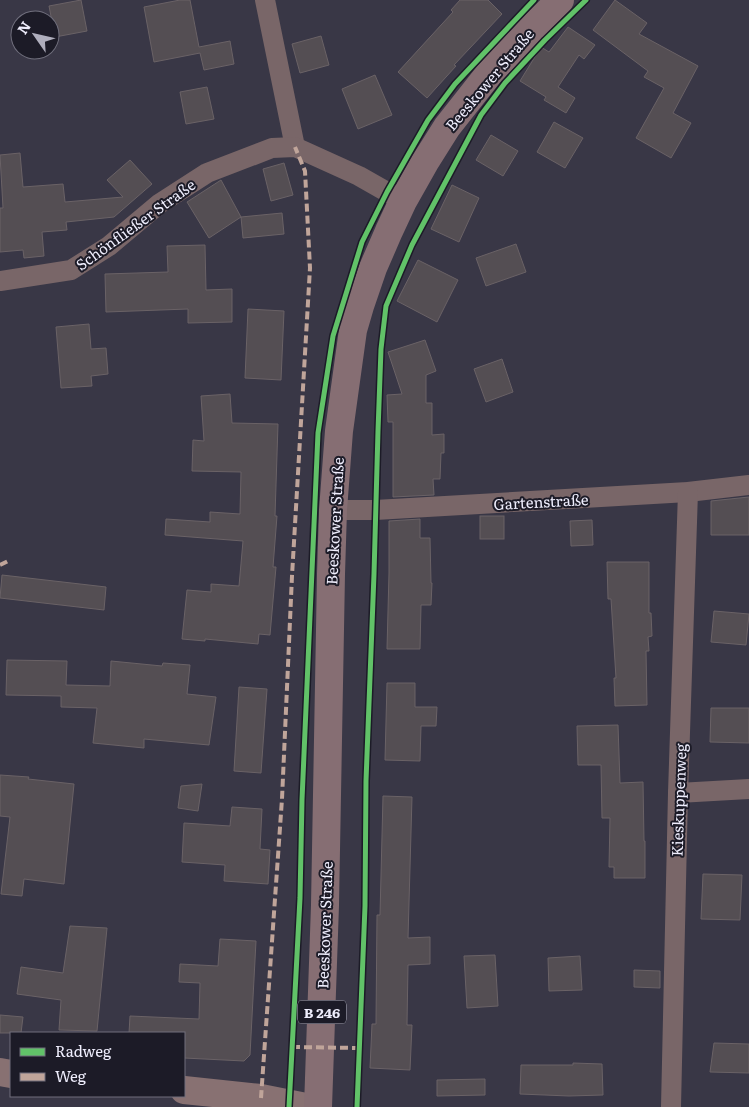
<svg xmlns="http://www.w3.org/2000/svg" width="749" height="1107" viewBox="0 0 749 1107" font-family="Literata,serif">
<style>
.building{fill:#544e53;stroke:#6a6266}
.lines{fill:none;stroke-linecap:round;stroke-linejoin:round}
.street{stroke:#796668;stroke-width:20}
.secondary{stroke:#887172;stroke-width:28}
.primary{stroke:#866e73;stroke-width:28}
.quiet{stroke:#c0a59a;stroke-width:4;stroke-dasharray:8 4;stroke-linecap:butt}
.cycleway-casing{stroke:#1c1b27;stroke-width:8}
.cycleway{stroke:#61c268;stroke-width:5}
.labels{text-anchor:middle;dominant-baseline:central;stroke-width:4;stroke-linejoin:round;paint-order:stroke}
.shield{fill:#1c1b27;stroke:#b0afbd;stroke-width:1}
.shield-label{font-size:14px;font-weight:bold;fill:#efeefd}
.street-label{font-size:15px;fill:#efeefd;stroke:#1c1b27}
</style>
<rect width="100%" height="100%" fill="#393746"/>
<g class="building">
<polygon points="81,0 87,31 55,37 49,6"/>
<polygon points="180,0 190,0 199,47 230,41 234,64 204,70 200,53 154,62 144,7"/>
<polygon points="460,0 488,0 502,14 454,65 456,66 427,98 398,72 453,12 451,10"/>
<polygon points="615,0 647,23 639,34 698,66 673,113 691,123 671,158 636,138 664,88 644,77 648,71 593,30"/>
<polygon points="568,27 595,45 584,59 579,55 558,87 575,98 566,113 544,100 546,97 520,81 541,47 549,52"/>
<polygon points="321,36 329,65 300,73 292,44"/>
<polygon points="375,75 392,115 358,129 342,89"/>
<polygon points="207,87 214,119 186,124 180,92"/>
<polygon points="554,122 583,138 565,168 537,152"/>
<polygon points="491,135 518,151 503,176 476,160"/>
<polygon points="20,153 23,187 63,184 65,202 123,197 107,180 130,160 152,184 114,217 66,222 67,230 42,232 44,256 24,258 23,250 0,252 0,208 3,208 0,155"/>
<polygon points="284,163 293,195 271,201 263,169"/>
<polygon points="221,180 241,217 209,238 187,202"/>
<polygon points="452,185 479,198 459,242 431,229"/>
<polygon points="282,213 284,234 243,238 241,217"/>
<polygon points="516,244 526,272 486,286 476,258"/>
<polygon points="205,245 206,290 232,289 232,322 188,323 188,309 106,312 105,274 168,272 167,246"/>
<polygon points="418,260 458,280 437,322 397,301"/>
<polygon points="248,309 284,311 281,380 245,378"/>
<polygon points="89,324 91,349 106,348 108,374 91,376 92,386 61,388 56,327"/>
<polygon points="425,340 436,371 426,375 426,403 432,403 432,435 444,434 444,453 441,453 440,479 433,479 434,495 393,497 393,422 388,422 387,395 402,394 388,352"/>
<polygon points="502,359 513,392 486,402 474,369"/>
<polygon points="230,394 232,423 278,424 275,516 277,516 273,567 276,567 270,635 259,634 258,644 205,639 205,641 182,639 187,590 211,592 211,584 239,586 243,541 165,535 166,519 210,522 210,512 240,514 241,472 192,471 193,440 204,441 201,396"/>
<polygon points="749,497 749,535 711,535 711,501"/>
<rect x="480" y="516" width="24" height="23"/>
<polygon points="420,519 420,538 430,538 431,583 432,583 431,605 421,605 420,649 387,649 389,573 389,521"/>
<polygon points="592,520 593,545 571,546 570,521"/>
<polygon points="607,562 649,562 649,613 651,613 652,636 648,637 649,651 646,651 647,705 615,706 614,678 616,678 611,599 608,599"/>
<polygon points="2,575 106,587 104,610 0,598"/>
<polygon points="714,611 749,614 746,645 711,642"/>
<polygon points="7,660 67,661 66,685 110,686 111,661 162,666 163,663 190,665 187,694 216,697 209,745 144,739 144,748 93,743 97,708 61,707 61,696 6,695"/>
<polygon points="387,683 415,683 415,707 437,707 436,726 421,726 420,761 385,760"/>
<polygon points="239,687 267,689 261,773 234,771"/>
<polygon points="711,708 749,708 749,743 710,742"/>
<polygon points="618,725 620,783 643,782 644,841 645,841 645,878 614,878 614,867 609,867 610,818 602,818 601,765 578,765 577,726"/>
<polygon points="0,775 29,777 28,779 74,784 64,884 24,879 22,896 1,894 10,817 0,816"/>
<polygon points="202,784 198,811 178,808 181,786"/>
<polygon points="383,796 412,797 408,938 430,937 430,964 408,965 407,1025 412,1025 410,1070 370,1068 372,1024 376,1024 377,915 380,915"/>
<polygon points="232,807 262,809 260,849 270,850 268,884 224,881 225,865 182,862 184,823 230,826"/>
<polygon points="703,874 742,875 740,920 701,919"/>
<polygon points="70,926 107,928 97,1031 59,1030 61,1000 17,994 21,967 63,973"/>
<polygon points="220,939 256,941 250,1055 244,1061 184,1058 184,1033 129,1033 130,1016 199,1019 200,983 179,982 180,964 218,966"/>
<polygon points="495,955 498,1006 467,1008 464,956"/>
<polygon points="580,956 582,990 549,991 548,958"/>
<polygon points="634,970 660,971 660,988 634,987"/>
<polygon points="0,1015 23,1017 21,1033 0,1033"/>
<polygon points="714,1043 749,1044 749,1073 710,1072"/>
<polygon points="573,1063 602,1064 603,1095 569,1096 520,1094 521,1065 573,1065"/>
<polygon points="485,1079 485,1095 437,1096 437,1080"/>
</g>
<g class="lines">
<g class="street">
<polyline points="265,0 295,147"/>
<polyline points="0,281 71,270 109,246 159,204 207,173 272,148 295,147 359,176 403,201"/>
<polyline points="333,510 375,510 688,492 749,485"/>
<polyline points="678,793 749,789"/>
<polyline points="671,1107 678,793 688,492"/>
</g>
<g class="secondary">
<polyline points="0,1072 11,1074"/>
<polyline points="184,1090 261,1098 306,1107"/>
</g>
<polyline class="primary" points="318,1107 325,905 331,574 333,510 339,431 353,330 360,306 373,268 389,231 403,201 425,162 447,127 488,75 530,30 560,0"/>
<g class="quiet">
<polyline points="0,565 8,561"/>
<polyline points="292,1047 360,1048"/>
<polyline points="261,1098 282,799 292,576 310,268 305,171 295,147"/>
</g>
<defs>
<g id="cycleway">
<polyline points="289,1107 300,898 302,800 318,433 333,336 362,242 387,192 428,120 455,84 534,0"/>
<polyline points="357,1107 365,906 366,781 374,574 378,431 381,349 386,306 412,245 481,115 505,83 545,40 586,0"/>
</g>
</defs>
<use href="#cycleway" class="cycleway-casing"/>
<use href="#cycleway" class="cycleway"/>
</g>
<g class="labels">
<rect class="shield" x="298" y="1000.5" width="48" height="23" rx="4"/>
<g class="shield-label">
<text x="322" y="1012">B 246</text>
</g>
<g class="street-label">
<text transform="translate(489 79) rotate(-50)">Beeskower Straße</text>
<text transform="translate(135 224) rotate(-36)">Schönfließer Straße</text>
<text transform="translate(541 501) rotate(-3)">Gartenstraße</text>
<text transform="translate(334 521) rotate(-87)">Beeskower Straße</text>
<text transform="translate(678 800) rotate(-88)">Kieskuppenweg</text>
<text transform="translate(324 925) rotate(-88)">Beeskower Straße</text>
</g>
</g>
<rect x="10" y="1032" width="175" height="65" fill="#1c1b27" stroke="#706f7d"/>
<rect x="20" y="1048" width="25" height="8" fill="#61c268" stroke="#706f7d"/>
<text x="55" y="1057" font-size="15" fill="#efeefd">Radweg</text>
<rect x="20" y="1073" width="25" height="8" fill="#c0a59a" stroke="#706f7d"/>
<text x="55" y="1082" font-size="15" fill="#efeefd">Weg</text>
<g transform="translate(35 35) rotate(304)"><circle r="24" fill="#1c1b27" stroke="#706f7d"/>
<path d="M0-4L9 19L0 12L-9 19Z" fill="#afaebd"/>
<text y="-8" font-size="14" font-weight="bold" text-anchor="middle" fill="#efeefd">N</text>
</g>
</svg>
